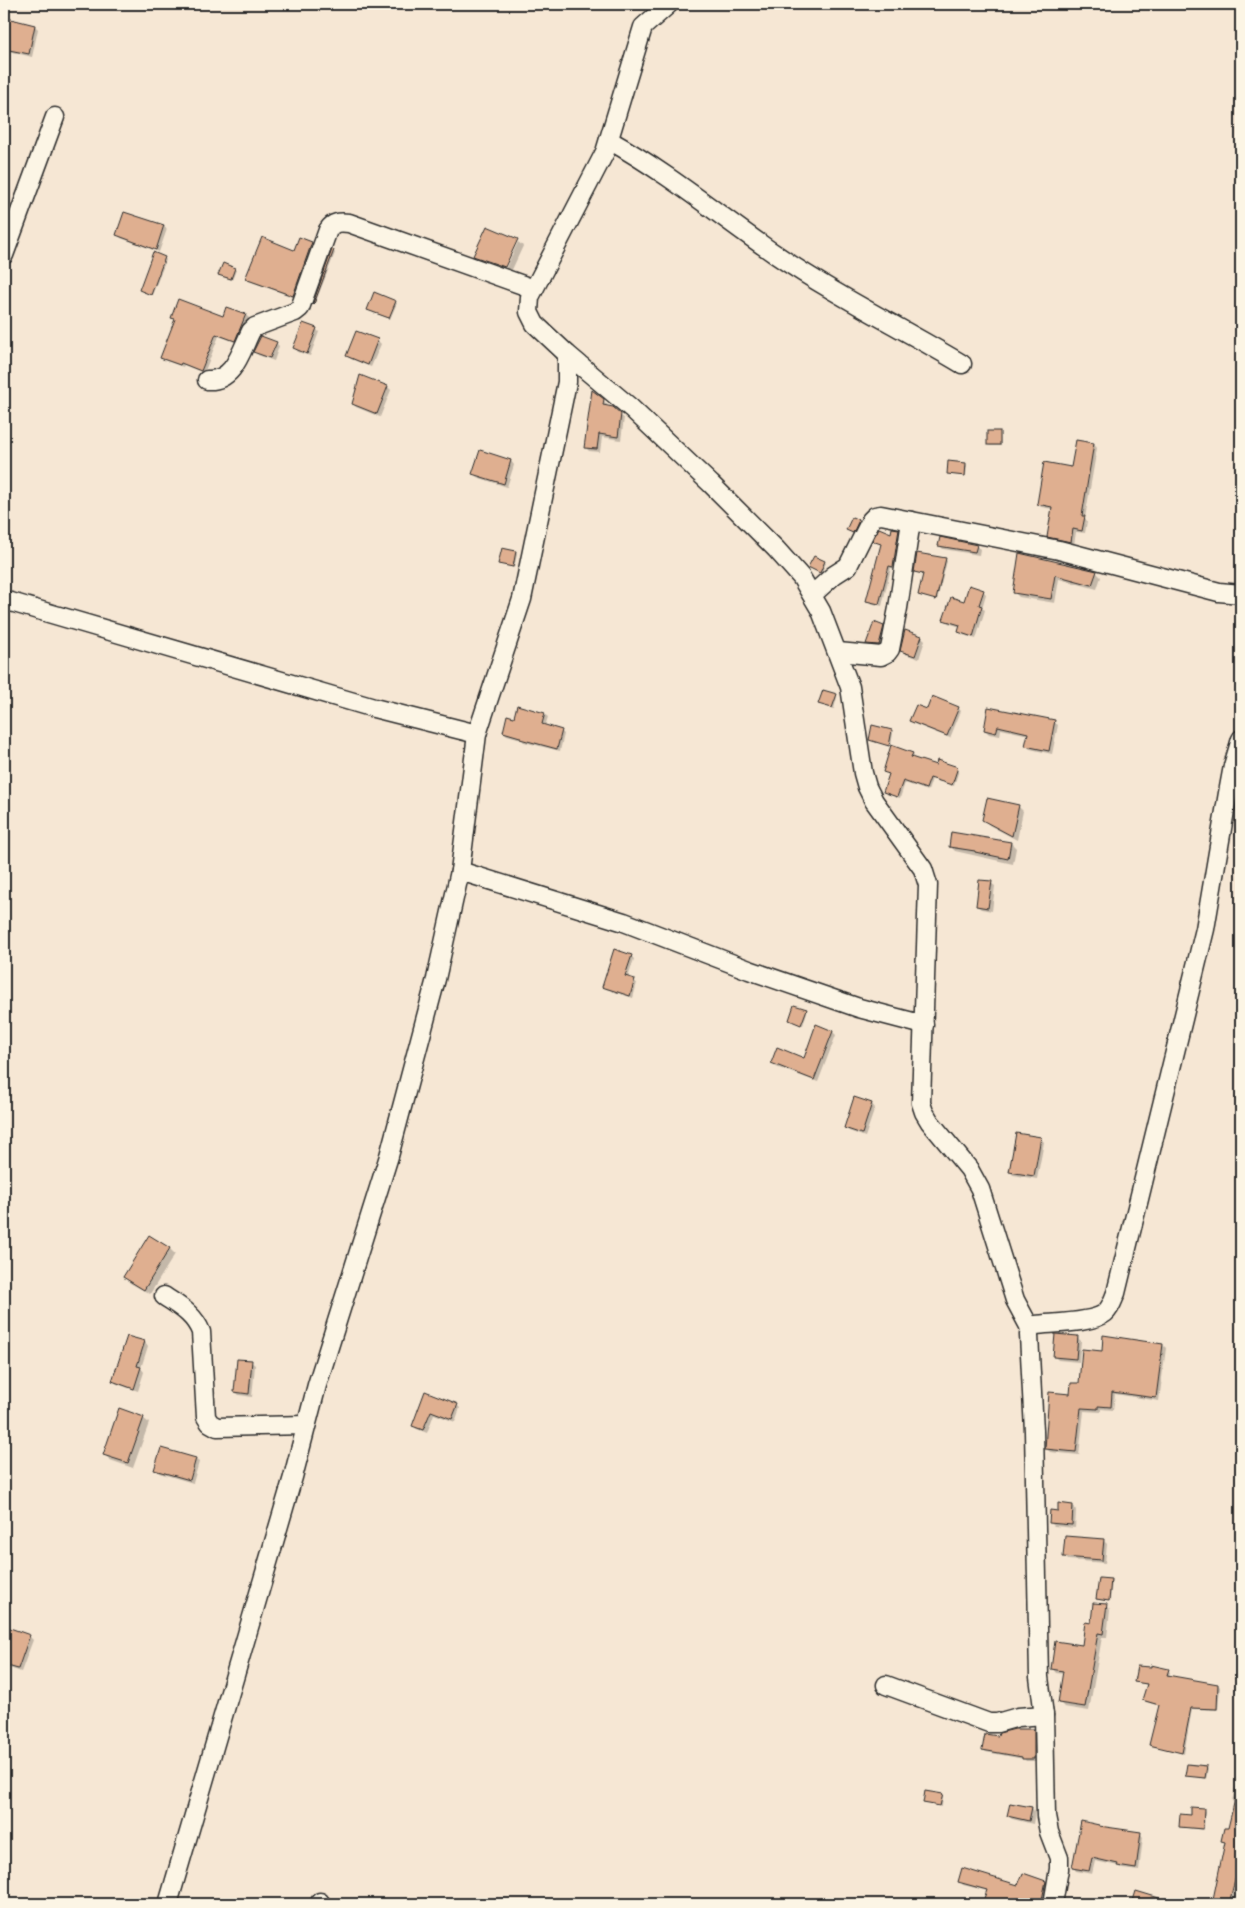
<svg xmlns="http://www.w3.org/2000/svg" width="1245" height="1908" viewBox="0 0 1245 1908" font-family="'Patrick Hand',sans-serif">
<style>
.shadow{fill:#0003}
.building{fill:#dfaf90;stroke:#2b2b2b}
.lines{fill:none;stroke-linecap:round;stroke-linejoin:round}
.minor-casing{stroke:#2b2b2b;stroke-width:21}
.minor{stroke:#fcf5e5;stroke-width:18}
</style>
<rect width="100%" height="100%" fill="#f6e7d4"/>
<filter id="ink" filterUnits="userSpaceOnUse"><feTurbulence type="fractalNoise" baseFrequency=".02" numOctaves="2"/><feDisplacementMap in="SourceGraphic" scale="10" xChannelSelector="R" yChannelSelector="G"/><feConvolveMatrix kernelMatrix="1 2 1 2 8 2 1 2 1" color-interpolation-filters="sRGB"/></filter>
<g filter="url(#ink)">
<g class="shadow">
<polygon points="8,20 35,26 38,29 32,57 4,50 4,38"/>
<polygon points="163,226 167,229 159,252 121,238 118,235"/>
<polygon points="300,238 315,246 296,298 249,281 246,278 295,251"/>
<polygon points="517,240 503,269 480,261 474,256"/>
<polygon points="518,242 523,246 511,272 505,270"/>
<polygon points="333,251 335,253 315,303 314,303"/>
<polygon points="164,258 166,260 152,295 141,291 140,290"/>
<polygon points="224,265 236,270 232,280 221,276"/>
<polygon points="395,302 397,303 390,319 370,311"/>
<polygon points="227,309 246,315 249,318 238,343 219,336 204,373 184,365 183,367 164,360 161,357 176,320 173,317 224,317"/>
<polygon points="316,329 319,332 310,356 298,352 295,348"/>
<polygon points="377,340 381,344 371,367 351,359 348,356"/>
<polygon points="276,343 279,346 274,361 258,355 255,351"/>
<polygon points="388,387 391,390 380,417 356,407 353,404"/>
<polygon points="603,400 607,404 606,407 624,418 621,440 602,437 600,452 589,451 585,447"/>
<polygon points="1000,432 1001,446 990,446 988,445"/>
<polygon points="1077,441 1094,444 1097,448 1085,518 1087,521 1085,533 1076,532 1074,545 1052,540 1048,536 1052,509 1041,507 1038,504 1072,468"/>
<polygon points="481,452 511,461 514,465 507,487 477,477 474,474"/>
<polygon points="966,464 967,465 966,476 949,474"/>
<polygon points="858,521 860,522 854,533 849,531"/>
<polygon points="898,531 901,533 896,569 891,568 882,606 870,603 868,600 882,545 874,541 892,535"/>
<polygon points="939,545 976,546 980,549 979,555 943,549"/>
<polygon points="515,552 517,554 514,568 500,563"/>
<polygon points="1020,554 1096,572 1101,577 1097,589 1059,579 1055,603 1019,597 1014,592"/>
<polygon points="945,559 947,561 937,600 920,596 919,595 924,575 915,572"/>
<polygon points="824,562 826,563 821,573 811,568"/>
<polygon points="983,591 986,594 982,608 985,610 976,639 963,635 960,632 961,627 948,623 945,620 965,602"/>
<polygon points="883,627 887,631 882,648 871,647 867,644"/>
<polygon points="906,631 922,637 925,640 919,659 905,654 902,651"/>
<polygon points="836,695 837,697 834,709 821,705"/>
<polygon points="958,708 961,711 950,738 914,724 911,720 927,711"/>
<polygon points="989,709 1054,722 1058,725 1052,754 1030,749 1027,746 1029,735 1001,729 1000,736 989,734 985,730"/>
<polygon points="544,714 548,717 545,726 561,731 564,734 560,751 524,742 521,739 507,735 504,732 515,718"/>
<polygon points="892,731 893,733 891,746 870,740"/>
<polygon points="912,754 914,756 913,759 936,766 957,768 959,770 954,786 932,779 928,791 905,783 900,798 887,794 884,792 890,775 884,771"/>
<polygon points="1018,806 1023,811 1017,840 989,825 984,819"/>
<polygon points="1011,843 1016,848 1013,864 955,851 950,846"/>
<polygon points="991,883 995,886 992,911 981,909 977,906"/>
<polygon points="631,956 634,959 628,978 637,983 633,998 606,989 603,986"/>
<polygon points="806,1010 807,1012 803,1025 790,1020"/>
<polygon points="833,1032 836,1035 818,1082 776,1067 773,1063 805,1059"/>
<polygon points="855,1099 872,1104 875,1108 865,1137 849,1131 845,1128"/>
<polygon points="1040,1138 1044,1142 1037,1179 1013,1175 1010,1171"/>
<polygon points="169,1248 175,1254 150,1294 130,1283 125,1277"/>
<polygon points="128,1337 145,1342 148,1346 141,1368 144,1372 138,1391 117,1384 114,1381"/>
<polygon points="1077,1337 1081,1341 1079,1362 1058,1360 1054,1356"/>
<polygon points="1163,1345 1166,1348 1159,1401 1115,1394 1113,1410 1101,1409 1101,1412 1084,1411 1079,1455 1050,1452 1047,1449 1071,1395 1103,1352"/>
<polygon points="251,1362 255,1365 252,1397 239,1395 235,1392"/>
<polygon points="426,1393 457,1405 460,1408 455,1422 434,1414 427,1433 417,1429 413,1426"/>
<polygon points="143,1418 149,1423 133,1468 110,1460 104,1454"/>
<polygon points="195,1459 199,1462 193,1483 159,1473 156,1469"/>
<polygon points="1073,1506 1076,1510 1075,1528 1054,1526 1050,1522 1059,1512"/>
<polygon points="1103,1540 1107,1544 1105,1563 1068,1560 1064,1556"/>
<polygon points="1110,1580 1112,1581 1110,1601 1099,1600 1098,1599"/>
<polygon points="1106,1606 1110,1610 1107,1637 1102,1637 1089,1711 1064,1707 1060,1703 1064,1674 1056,1673 1052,1668 1083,1647 1092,1624"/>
<polygon points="8,1629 29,1636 33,1640 21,1672 4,1666 4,1639"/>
<polygon points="1168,1671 1170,1672 1169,1677 1218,1685 1220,1687 1218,1710 1192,1709 1184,1754 1150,1744 1160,1706 1146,1702 1144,1700 1148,1685 1135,1682"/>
<polygon points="1033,1730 1036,1733 1037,1761 1026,1761 1024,1759 986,1752 983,1749 999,1738"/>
<polygon points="1236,1758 1241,1758 1241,1770 1235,1769"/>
<polygon points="1206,1768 1208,1769 1206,1779 1186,1775"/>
<polygon points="1237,1778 1241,1779 1241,1874 1234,1904 1213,1904 1226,1844 1223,1841 1229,1830 1235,1804 1232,1801"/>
<polygon points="942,1795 943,1796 942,1807 925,1802"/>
<polygon points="1032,1808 1035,1812 1033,1824 1012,1819 1009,1816"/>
<polygon points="1204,1810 1205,1811 1204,1830 1180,1827 1192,1816"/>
<polygon points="1098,1826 1140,1833 1143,1837 1139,1871 1122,1869 1118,1866 1095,1861 1092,1874 1076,1871 1073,1867"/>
<polygon points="960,1881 1018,1886 1046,1882 1049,1885 1044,1904 985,1904 984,1903 988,1891 963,1885"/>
<polygon points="1191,1900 1204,1904 1190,1904"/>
</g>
<g class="building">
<polygon points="7,18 35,25 29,54 4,49 4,32"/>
<polygon points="124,212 164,225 156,250 116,235"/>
<polygon points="487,226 518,239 505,267 473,256"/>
<polygon points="262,237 294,250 299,237 312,242 293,296 245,279"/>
<polygon points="332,249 334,250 314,304 313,303"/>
<polygon points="153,252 165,257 151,295 139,290"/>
<polygon points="223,263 235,268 231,279 218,275"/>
<polygon points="374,292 396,301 389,318 367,310"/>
<polygon points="178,299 223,316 226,307 246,314 235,341 216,334 201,371 181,363 180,365 160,358 175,319 171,318"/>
<polygon points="303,323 317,328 307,354 293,348"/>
<polygon points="356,331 378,339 368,365 346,356"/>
<polygon points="261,336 277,342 270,358 253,352"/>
<polygon points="360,375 388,386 377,414 352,404"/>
<polygon points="592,390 604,399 603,405 613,407 621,414 618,437 599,434 597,449 584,448"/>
<rect x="987" y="431" width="13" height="14"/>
<polygon points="1076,440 1094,443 1082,516 1085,516 1082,531 1073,529 1071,542 1047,537 1052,507 1037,504 1044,462 1071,467"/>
<polygon points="480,450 511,460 504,484 472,474"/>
<polygon points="948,461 966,463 965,476 947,474"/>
<polygon points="852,517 859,520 853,533 846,530"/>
<polygon points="879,528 891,533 892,528 899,529 893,567 889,566 879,604 866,601 881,544 872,541"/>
<polygon points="940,537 977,545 975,552 938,546"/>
<polygon points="502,548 516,551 513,567 498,564"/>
<polygon points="917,553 946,558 936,600 918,595 923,574 914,572"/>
<polygon points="1019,553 1097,571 1092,585 1055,575 1051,599 1013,593"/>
<polygon points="814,556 825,561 820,573 808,567"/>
<polygon points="969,585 984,590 979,605 982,606 973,637 958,632 960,625 943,620 951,597 964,601"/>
<polygon points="874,622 884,626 879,645 866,644"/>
<polygon points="905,630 922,636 915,656 900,651"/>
<polygon points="823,690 837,694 832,708 818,704"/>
<polygon points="932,696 959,707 947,736 909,721 916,705 927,709"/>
<polygon points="517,705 545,713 542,724 562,730 557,749 520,739 520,737 503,732 507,715 514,717"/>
<polygon points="988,707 1055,720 1049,751 1025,746 1028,733 998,726 996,733 984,730"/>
<polygon points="872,725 892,730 889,746 869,740"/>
<polygon points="891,745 913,753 911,757 936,765 937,760 958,767 952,785 930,778 926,789 903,781 897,797 883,792 889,774 883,772"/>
<polygon points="987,798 1019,805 1012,836 982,820"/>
<polygon points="951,832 1011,842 1008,859 975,852 975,851 949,847"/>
<polygon points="979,880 992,881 988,908 976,906"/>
<polygon points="614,949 632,955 625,976 635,979 630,996 602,987"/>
<polygon points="794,1005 807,1009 801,1025 789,1020"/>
<polygon points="816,1024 833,1031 814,1080 771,1063 777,1047 804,1058"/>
<polygon points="854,1097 872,1103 862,1134 844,1128"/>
<polygon points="1016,1133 1041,1137 1034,1176 1009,1172"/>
<polygon points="149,1235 170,1248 144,1290 123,1277"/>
<polygon points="1055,1334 1078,1336 1076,1359 1053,1357"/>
<polygon points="1103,1335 1163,1344 1156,1398 1112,1392 1111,1407 1098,1406 1098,1409 1081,1408 1076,1452 1045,1449 1049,1392 1070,1394 1071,1383 1079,1383 1082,1349 1102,1351"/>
<polygon points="127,1336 145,1341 137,1366 141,1367 134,1389 112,1381"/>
<polygon points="237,1359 252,1360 249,1394 234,1392"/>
<polygon points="425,1391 458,1404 452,1419 431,1411 423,1430 412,1426"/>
<polygon points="119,1408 144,1417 128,1463 103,1455"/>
<polygon points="161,1448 196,1458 190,1480 154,1470"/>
<polygon points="1058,1503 1073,1505 1072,1525 1049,1523 1050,1510 1058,1511"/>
<polygon points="1065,1536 1104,1539 1102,1560 1063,1557"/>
<polygon points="1099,1578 1111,1579 1109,1601 1096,1599"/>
<polygon points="1093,1603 1107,1604 1103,1634 1098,1633 1085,1707 1058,1703 1063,1671 1051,1669 1055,1641 1082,1645 1085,1622 1091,1623"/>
<polygon points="7,1627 30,1635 18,1669 4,1665 4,1636"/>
<polygon points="1151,1665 1169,1669 1167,1675 1218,1684 1217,1709 1191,1708 1182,1753 1149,1745 1159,1705 1142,1700 1147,1684 1134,1682 1137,1666 1151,1667"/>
<polygon points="1015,1729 1034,1729 1034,1759 1022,1759 1022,1757 982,1750 985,1734 998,1736 999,1733"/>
<polygon points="1187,1764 1207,1766 1205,1778 1185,1776"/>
<polygon points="925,1791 943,1794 940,1806 923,1803"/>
<polygon points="1236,1795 1241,1795 1241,1872 1237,1871 1229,1904 1212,1904 1225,1842 1221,1841 1224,1828 1228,1828"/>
<polygon points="1010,1803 1032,1807 1029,1821 1007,1816"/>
<polygon points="1191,1807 1204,1808 1203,1829 1179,1827 1180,1814 1191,1815"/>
<polygon points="1081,1821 1099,1825 1099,1826 1141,1832 1136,1869 1117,1866 1118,1864 1092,1858 1089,1871 1072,1868"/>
<polygon points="962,1868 1018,1885 1023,1873 1046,1881 1041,1904 982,1904 987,1890 958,1882"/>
<polygon points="1136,1891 1169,1901 1169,1904 1132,1904"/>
</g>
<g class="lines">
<defs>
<g id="minor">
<polyline points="669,4 643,27 605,152 530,297 529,312 535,324 567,354 631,408 711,484 776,549 801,577 821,611 850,687 863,773 867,787 874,801 923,869 928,885 921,1103 924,1112 930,1122 969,1169 980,1189 1015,1300 1030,1328"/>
<path d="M609,140C668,173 720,216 775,254C835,295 900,327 962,364"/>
<polyline points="4,255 55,117"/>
<path d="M207,380C234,382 241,351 251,331L255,327L295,312L300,308L328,230C333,222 339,222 349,223L534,289"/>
<polyline points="812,595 834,575 848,566 871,520 875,516 881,515 1059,550 1219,592 1241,594"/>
<polyline points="4,600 374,708 477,734"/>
<polyline points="838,652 881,656 887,653 890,649 898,608 911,521"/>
<polyline points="460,871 624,922 749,970 859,1008 924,1025"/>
<path d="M164,1296C180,1307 194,1314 201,1332L206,1417L210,1423L217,1427L306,1425"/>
<polyline points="886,1685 989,1723 997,1723 1018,1717 1044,1715"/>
<polyline points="320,1902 321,1904"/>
<polyline points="168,1904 293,1477 317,1385 389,1156 436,979 460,871 477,734 522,599 567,382 567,354"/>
<path d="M1053,1904L1059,1869V1858L1049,1832L1046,1816L1044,1715L1039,1677L1034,1431L1029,1335L1030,1328L1036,1325C1053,1323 1093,1323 1105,1313C1111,1308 1113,1300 1116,1293L1205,929L1228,793L1233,766L1241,739"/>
</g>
</defs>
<use href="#minor" class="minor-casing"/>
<use href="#minor" class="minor"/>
</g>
</g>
<rect width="1245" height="1908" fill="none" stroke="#fcf5e5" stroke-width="20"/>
<rect x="10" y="10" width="1225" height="1888" fill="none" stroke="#2b2b2b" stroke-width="2" filter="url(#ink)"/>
</svg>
